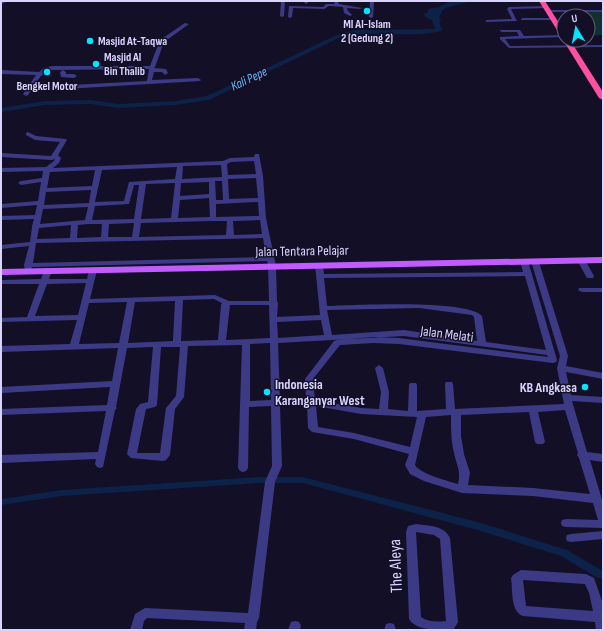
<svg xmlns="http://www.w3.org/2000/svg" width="604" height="631" viewBox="0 0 604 631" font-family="'Sofia Sans Condensed',sans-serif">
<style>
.green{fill:#12302f}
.water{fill:#0c2248}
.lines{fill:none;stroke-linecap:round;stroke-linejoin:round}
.canal{fill:#0c2248;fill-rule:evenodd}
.river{fill:#0c2248;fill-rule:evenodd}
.minor{fill:#3d3a85;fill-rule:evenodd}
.major{fill:#c25bff;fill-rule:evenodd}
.highway{fill:#ff4fa3;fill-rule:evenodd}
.poi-dot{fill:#00e5ff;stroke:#130f26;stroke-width:1.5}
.labels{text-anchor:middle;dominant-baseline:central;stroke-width:3;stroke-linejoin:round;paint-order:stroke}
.far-poi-label{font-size:12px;font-weight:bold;fill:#d9d4ff;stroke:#130f26}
.far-water-label{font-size:13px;font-style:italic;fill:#62b6ff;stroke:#130f26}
.street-label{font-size:14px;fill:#d9d4ff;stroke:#130f26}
.poi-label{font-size:14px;font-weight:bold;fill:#d9d4ff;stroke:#130f26;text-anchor:start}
.near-street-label{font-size:17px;fill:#d9d4ff;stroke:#130f26}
</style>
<rect width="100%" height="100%" fill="#130f26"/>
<polygon class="green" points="564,12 603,12 603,35 588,36 588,16 567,16"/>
<path class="water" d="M455,1H470C463,5 448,4 442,11C441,13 441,15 439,17L441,21L439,23L427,18L423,14L428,12V9L440,7L446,3Z"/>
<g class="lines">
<polygon class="canal" points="258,477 303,477 481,523 567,550 603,571 603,579 596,577 561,556 481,531 303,483 258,483 62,496 1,505 1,499 62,490"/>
<path class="river" d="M459,1H470L445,8L436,15L442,30L441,31C409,39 374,29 341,37L209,100L176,105L119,108L90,104L45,105L1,112V108L45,101L90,100L119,104L176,101L207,96L337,35L354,30L435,29L430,14L431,13L441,6Z"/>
<g class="minor">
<polygon points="3,1 9,1 1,4 1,2"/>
<polygon points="281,1 285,1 284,16 282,17 280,16"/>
<polygon points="304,1 308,1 308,3 305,4"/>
<polygon points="335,1 337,1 339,4 362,8 360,9 347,8 348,11 352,15 350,16 344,13 343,7 329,6 324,9 293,8 292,17 290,18 288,17 289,6 323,7 326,4 334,4"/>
<polygon points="370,1 374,1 373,17 371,18 369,17"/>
<polygon points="546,6 548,7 548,8 511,9 517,21 487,22 485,21 487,20 512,19 507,9 509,7"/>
<polygon points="548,10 603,10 603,12 546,12 546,11"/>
<polygon points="523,18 553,18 555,19 553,20 521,20 521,19"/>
<path d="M185,23L189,24L164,42L155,67L154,68L166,69L168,73L165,75L162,72H154L152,80L198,78L201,80L200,81L31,91L28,95L26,96L23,94L36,75L1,74V70L39,72L44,68L52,66H150L160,40ZM149,69L147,81L33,87C38,80 43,71 52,70Z"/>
<polygon points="500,30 520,30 524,36 564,35 563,37 505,39 510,46 603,45 603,47 509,48 500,39 500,37 519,36 517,32 502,32 500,31"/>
<polygon points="63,70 66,72 66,74 74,74 77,76 74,78 61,77 60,72"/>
<path d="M28,132L36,136L66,139L67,140L58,155L61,158L59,163L53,168L223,161L230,158L254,157L255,154H259L263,176L266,218L276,266L277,301L278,303L277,317L320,315L315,265L319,263L323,265L324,274L523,272L520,261L524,259L528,261L557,360L556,362L553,363L399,344L373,343L340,345L313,379L315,400L361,408L379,409L381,392L375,368L379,365L383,368L389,392L388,409L408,411L409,385L410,383H416L417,385V411L446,409L445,384L446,382H452L453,384L455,409L564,404L557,368L560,356L531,261L532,259H538L568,356L566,366L603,373V379L566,372L571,395L603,397V403L572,401L587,452L603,454V462L590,460L603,503V528L566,527L562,526L561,523L562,520L566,519L598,520L593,503L533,496L462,493L424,481L410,474L405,465L409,454L354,439L312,432L308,428L307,405L280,406L282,466L275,482L259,618L257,622L256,630H244L245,623L147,618L144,621L142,630H130L135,614L145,608L248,613L265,482L272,466L271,406L249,407L248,468L246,471L243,472L240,471L238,468L242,345L188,346L184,397L175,409L170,455L166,460L163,461L131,458L127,454L136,409L140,404L148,402L153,347L127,348L116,407L117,408L115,410L103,467L100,468L97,467L95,464L96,459L1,463V455L98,452L106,411L1,415V409L107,405L110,387L1,393V387L112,381L118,348L1,352V346L70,344L77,320L1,322V318L27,317L39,284H1V280L41,279L44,271L48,269L52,271L49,279H87L89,270L93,268L97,270L90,299L215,295L229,301H269L268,266L267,261L32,267L31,271H25L24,265L29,246L1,249V245L30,242L32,227V226L34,219L1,220V216L35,215L37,205L1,208V204L38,201L41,182L21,185L18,183L21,181L42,178L43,171L1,172V168L46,167L54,161L55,159L52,160L1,157V153L51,156L60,142L35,140L26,135V133ZM254,161L256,174L228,175L227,164L231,162ZM221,165L222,177L182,179L183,166ZM177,167L175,179L129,182L124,201L95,202L102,170ZM95,170L92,186L47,188L50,172ZM256,178L258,198L229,199L228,179ZM215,181H222L223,200H216ZM209,182V194L180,196L181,183ZM175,183L171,218L141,219L146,184ZM134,185H139L134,219L92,220L95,206L129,204ZM91,190L89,203L44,205L46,192ZM209,198L210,217L178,218L180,200ZM258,202L259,216L216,217V204ZM88,207L85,220L40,224L43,209ZM260,220L262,234L234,235L233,221ZM210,221H227L226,235L139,237L141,223ZM134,223L132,237H108L109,224ZM88,224H102L101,237L77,238L78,225ZM71,225L70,238L37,239L39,228ZM263,238L266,257L33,263L36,243ZM525,276L546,350L486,342L482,316C468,299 353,305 327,306L324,278ZM86,283L78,315L35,316L47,284ZM214,299L222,303L221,305L218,340L181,341L183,300ZM175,301L173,341L128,343L135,302ZM127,302L119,343L79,344L89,303ZM230,305H269L270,338L226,340ZM419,308L472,315L474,317L477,341L404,330L332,335L327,310ZM321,320L324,335L278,338L277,322ZM404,336L547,355L548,357L399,338L373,337L337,340L334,341L305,379L306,399L280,400L278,343ZM270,343L271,400L250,401V344ZM161,347H180L176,396L166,408L160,453H137L146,409L155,407L157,405ZM316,406L361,414L417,417L410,447L354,433L318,427ZM565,410L578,453L577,455L579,458L590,494L533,488L468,485L470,473L464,454L461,436V415L529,412L535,442L537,444H543L545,442L538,412ZM451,415C451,428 451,441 454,453C457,467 461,470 458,484C448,481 420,474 415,465L426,417Z"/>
<polygon points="578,258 584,258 594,276 593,278 587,278 577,260"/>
<polygon points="579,288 603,288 603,292 582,292 578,290"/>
<path d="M416,524C429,526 444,525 450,538L458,622L454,629L450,630C437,630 416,631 409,619L406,532L408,526ZM416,532L434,535L440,539L446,621C437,622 428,622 421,617Z"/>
<polygon points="603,531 603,539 571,542 567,541 566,538 567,535 571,534"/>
<path d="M521,570L586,574L594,578L603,604V630H596L595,622L523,616C510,611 513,590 511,578L513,575ZM523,580L585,584L589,593L593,611L526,606Z"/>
<polygon points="295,621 299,622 301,626 300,630 288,630 291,622"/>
<polygon points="390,623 394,624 396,630 384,630 386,624"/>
</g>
<polygon class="major" points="603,257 603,263 1,275 1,269"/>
<polygon class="highway" points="539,1 545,1 564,31 564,40 570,40 603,92 603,100 599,98"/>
</g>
<g class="poi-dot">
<circle cx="367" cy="11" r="4"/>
<circle cx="90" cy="41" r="4"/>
<circle cx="96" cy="64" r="4"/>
<circle cx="47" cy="72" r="4"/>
<circle cx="585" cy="387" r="4"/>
<circle cx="267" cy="392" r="4"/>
</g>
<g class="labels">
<g class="far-poi-label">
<text x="367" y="24">MI Al-Islam<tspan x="367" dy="14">2 (Gedung 2)</tspan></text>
<text x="98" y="41" text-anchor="start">Masjid At-Taqwa</text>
<text x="104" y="57" text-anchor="start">Masjid Al<tspan x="104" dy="14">Bin Thalib</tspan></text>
<text x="47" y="86">Bengkel Motor</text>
</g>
<g class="far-water-label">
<text transform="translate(249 79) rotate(-25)">Kali Pepe</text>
</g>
<g class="street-label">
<text transform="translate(302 251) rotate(-1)">Jalan Tentara Pelajar</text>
<text transform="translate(447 334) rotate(7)">Jalan Melati</text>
</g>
<g class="poi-label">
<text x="275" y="384">Indonesia<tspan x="275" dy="16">Karanganyar West</tspan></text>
<text x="577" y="387" text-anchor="end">KB Angkasa</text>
</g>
<g class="near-street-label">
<text transform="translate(396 566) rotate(-92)">The Aleya</text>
</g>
</g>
<rect width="604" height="631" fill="none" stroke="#d9d4ff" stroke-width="4"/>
<g transform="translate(576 28) rotate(350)"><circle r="19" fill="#130f26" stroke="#625e7d"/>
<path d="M0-3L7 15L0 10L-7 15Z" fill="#00e5ff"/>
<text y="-6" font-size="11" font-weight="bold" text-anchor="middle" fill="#d9d4ff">U</text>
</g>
</svg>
